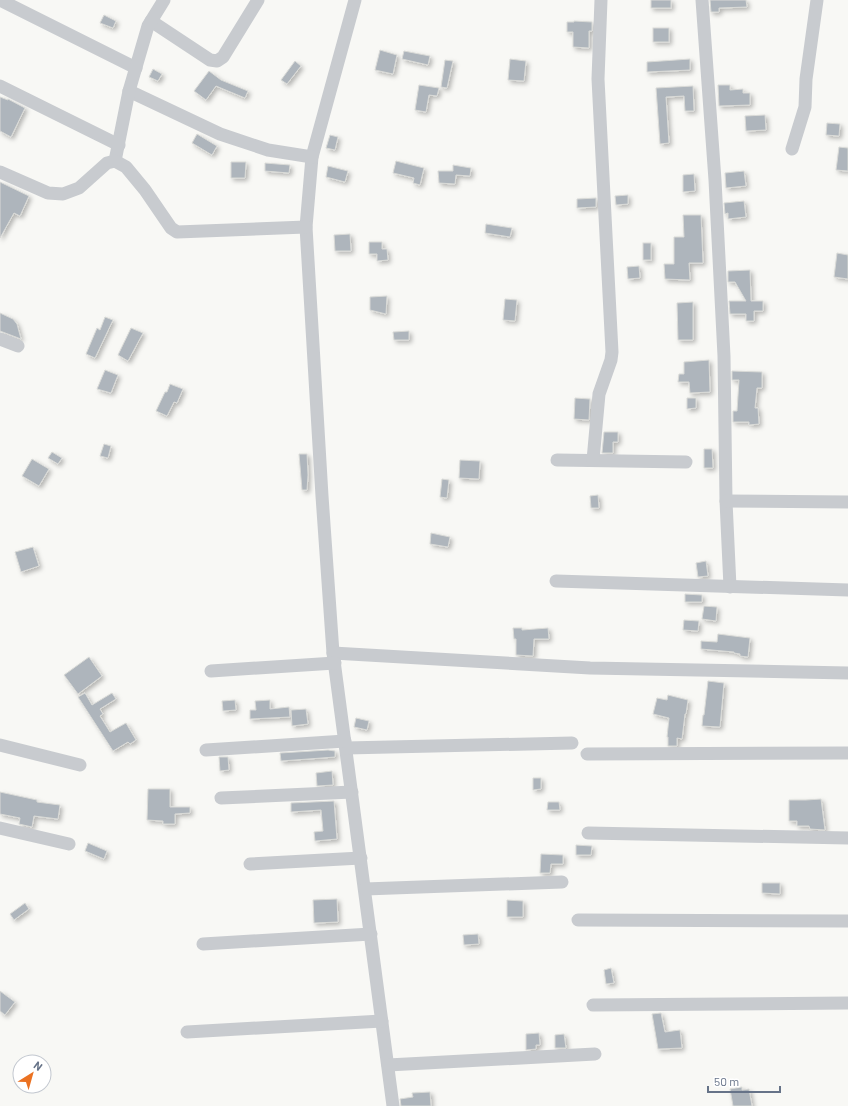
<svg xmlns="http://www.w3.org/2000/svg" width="848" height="1106" viewBox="0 0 848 1106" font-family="Barlow,sans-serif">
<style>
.building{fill:#aeb5bc;stroke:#d9dad7;filter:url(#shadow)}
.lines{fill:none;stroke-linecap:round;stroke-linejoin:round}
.minor{stroke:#c8cbcf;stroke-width:13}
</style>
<defs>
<filter id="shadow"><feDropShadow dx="2.5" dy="2.5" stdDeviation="2" flood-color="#0004"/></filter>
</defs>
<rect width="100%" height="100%" fill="#f8f8f5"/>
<g class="building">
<rect x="651" y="0" width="20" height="8"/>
<polygon points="710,0 746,0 747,7 719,8 719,12 711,12"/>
<polygon points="104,15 116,21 113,28 100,23"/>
<polygon points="574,21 592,22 592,31 589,31 589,48 573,47 573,32 567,32 567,22 574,22"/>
<rect x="653" y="28" width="16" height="14"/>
<polygon points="380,50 397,55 393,74 375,70"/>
<polygon points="404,51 430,56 428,65 402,59"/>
<polygon points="510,59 526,61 524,81 508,80"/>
<polygon points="690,59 690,70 647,72 647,62"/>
<polygon points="445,60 453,61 447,88 441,87"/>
<polygon points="295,61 301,66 287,84 281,80"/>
<polygon points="153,69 162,74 158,81 149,77"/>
<polygon points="209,71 221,80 248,91 245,98 216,86 206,100 194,91"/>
<polygon points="419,85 439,88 437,96 429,95 426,112 415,110"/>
<polygon points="718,85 730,85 730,90 743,89 743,93 750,93 750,105 719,106"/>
<polygon points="693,86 694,111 685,111 684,96 666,97 669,143 660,144 656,88"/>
<polygon points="0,97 8,100 8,99 25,108 11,137 0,131"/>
<polygon points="765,115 766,130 746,131 745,116"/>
<polygon points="827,123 840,124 839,136 826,135"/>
<polygon points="197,134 217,146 212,155 192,143"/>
<polygon points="330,135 338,137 335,150 326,148"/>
<polygon points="839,147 848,148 848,171 836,170"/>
<polygon points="396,161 424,168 420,185 413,183 414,178 393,173"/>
<polygon points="231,162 246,162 245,178 231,178"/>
<polygon points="265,163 290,165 289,173 265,171"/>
<polygon points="453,165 471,168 470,176 456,175 455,184 439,183 438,171 453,171"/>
<polygon points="328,166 348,171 345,182 326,177"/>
<polygon points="744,171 746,186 726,188 725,173"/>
<polygon points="694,174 695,191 683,192 683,175"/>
<polygon points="0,182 29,196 20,216 14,213 0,238"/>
<polygon points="628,195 628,204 616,205 615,196"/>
<polygon points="596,198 596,207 577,208 577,199"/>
<polygon points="744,201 746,217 728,219 728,213 725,214 724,203"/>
<polygon points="683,215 701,215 703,263 689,263 690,280 665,279 664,264 674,264 674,237 684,237"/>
<polygon points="486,224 512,228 510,237 485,233"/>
<polygon points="350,234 351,251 335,251 334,235"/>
<polygon points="369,242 382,242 382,249 387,249 388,260 377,261 377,254 369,254"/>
<rect x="643" y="243" width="8" height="17"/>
<polygon points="837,253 848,255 848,279 834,277"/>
<polygon points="639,266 640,278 628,279 627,267"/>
<polygon points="750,270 751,301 763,301 763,311 754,311 754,321 746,321 746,314 730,314 729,301 746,301 735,282 728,282 728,271"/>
<polygon points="387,296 386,314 370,310 370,297"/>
<polygon points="505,299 517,300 515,321 503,320"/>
<polygon points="693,302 693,340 678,340 677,303"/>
<polygon points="0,313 13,319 17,324 21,339 0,331"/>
<polygon points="105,317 113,320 95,358 86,354 97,328 100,330"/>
<polygon points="131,328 143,333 128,361 118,355"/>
<polygon points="409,331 409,340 394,340 393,332"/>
<polygon points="709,360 710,392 690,393 689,382 678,382 679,374 684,374 684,362"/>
<polygon points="105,370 118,375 111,393 97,389"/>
<polygon points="732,371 762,372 762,388 757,388 755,408 758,408 759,424 749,425 749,422 733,422 733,411 737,411 739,380 732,380"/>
<polygon points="170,384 183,389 177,403 174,402 167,416 156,411 165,392 167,392"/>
<polygon points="575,398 590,399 589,420 574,419"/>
<polygon points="687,398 696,398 696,408 687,409"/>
<polygon points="604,432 618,432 618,442 613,442 613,453 602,453"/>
<polygon points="104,444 111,446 108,458 100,456"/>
<polygon points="704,449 712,449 713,468 704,468"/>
<polygon points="52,452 62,458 58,464 48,458"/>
<polygon points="299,454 307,454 308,475 307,490 302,490"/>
<polygon points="32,459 49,469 39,486 22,476"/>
<polygon points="460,460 480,461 479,479 459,478"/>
<polygon points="442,479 449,480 447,498 440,497"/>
<polygon points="598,495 599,508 591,508 590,496"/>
<polygon points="431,533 450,537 448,547 430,544"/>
<polygon points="33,547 39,566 21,572 15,552"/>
<polygon points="706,561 708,576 698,577 696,563"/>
<polygon points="685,594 702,595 702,602 685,602"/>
<polygon points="704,606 717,607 716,621 702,619"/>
<polygon points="684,620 699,621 698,631 683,630"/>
<polygon points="513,628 522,628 522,630 548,628 549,639 534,639 533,656 516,655 516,639 514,639"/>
<polygon points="718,634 750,638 748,657 740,656 740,654 734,653 734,652 701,649 701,641 717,642"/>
<polygon points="89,657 102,676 78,694 64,675"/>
<polygon points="708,681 724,683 720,727 702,726 703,715 704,715"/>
<polygon points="85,693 92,705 112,693 116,699 100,709 103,714 100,716 110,732 126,723 136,740 130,744 128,742 113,751 78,697"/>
<polygon points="668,695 688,700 686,714 685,714 682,739 677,738 677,746 668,746 668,737 667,737 669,718 653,714 657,698 667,700"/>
<polygon points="235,700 236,710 223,711 222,701"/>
<polygon points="270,700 270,709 289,707 290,717 250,719 250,710 256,710 255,701"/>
<polygon points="306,709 308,724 292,726 291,710"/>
<polygon points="356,718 369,721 367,730 354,727"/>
<polygon points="328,750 335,751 335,757 281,761 280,753"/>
<polygon points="219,757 228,757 229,770 220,771"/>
<polygon points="332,771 333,785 317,786 316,773"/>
<polygon points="533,778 541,778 541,789 533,790"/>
<polygon points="148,789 170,789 170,807 190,807 190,813 175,814 175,824 163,824 163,821 147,820"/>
<polygon points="0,792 37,800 37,802 60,805 58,819 34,816 32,827 19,824 20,818 0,814"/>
<polygon points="821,799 825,830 810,829 809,826 797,826 797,821 789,821 789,800 806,800"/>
<polygon points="334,801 337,839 315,841 314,832 323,831 321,810 291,812 291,803"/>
<polygon points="548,802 559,802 560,810 547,810"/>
<polygon points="88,843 107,851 104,859 85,851"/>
<polygon points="576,845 592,846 591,855 576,855"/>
<polygon points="541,854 563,855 563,864 551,864 550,873 540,873"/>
<polygon points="762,883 780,883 780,894 762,893"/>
<polygon points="337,899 338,922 314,923 313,900"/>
<polygon points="507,900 523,901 523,917 507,917"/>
<polygon points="25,903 29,909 14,920 10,914"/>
<polygon points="478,934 479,944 464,945 463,935"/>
<polygon points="611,968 614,983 606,984 604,970"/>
<polygon points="0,991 15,1002 5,1015 0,1011"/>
<polygon points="661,1013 665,1032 680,1030 682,1048 658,1049 652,1014"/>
<polygon points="539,1033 540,1045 536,1045 536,1049 526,1050 526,1034"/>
<polygon points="564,1034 566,1048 555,1048 555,1035"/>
<polygon points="742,1087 742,1090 749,1089 752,1106 733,1106 730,1089"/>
<polygon points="430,1092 431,1106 401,1106 400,1099 413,1097 412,1093"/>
</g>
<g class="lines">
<g class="minor">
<polyline points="0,0 136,68"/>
<polyline points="355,0 312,157 306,227 322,496 333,653 393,1106"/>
<polyline points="702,0 715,180 724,356 726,501 730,587"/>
<polyline points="151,21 210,60 217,61 223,57 258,0"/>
<polyline points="0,86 119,145"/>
<polyline points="129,91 220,134 268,150 312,157"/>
<polyline points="792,149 805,107 806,79 817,0"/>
<polyline points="115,161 129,91 148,26 164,0"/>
<polyline points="0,172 48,193 63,194 79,188 107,163 115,161 126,167 145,190 171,228 177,232 306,227"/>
<polyline points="0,339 18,346"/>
<polyline points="557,460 686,462"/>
<polyline points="593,460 599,394 611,360 612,352 598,79 601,0"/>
<polyline points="726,501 848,502"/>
<polyline points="556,581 848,590"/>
<polyline points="333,653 590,668 848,673"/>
<polyline points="211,671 335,663"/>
<polyline points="0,745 80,765"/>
<polyline points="346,748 572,743"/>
<polyline points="206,750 345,741"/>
<polyline points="587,754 848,753"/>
<polyline points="221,798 352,792"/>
<polyline points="0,828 69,844"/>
<polyline points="588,833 848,838"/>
<polyline points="250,864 361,858"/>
<polyline points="365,889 562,882"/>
<polyline points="578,920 848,921"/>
<polyline points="203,944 371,934"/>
<polyline points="593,1005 848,1003"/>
<polyline points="187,1032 382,1021"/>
<polyline points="388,1065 595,1054"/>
</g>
</g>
<g transform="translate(32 1074) rotate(37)"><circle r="19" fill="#ffffff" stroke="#c2c7cf"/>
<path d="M0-3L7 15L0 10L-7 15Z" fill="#eb7222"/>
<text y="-6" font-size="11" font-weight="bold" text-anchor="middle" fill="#667388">N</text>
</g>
<path d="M708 1086v6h72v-6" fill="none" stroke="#667388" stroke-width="2"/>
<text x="714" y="1086" font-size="12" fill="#667388" stroke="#ffffff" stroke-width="3" paint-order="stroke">50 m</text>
</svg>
